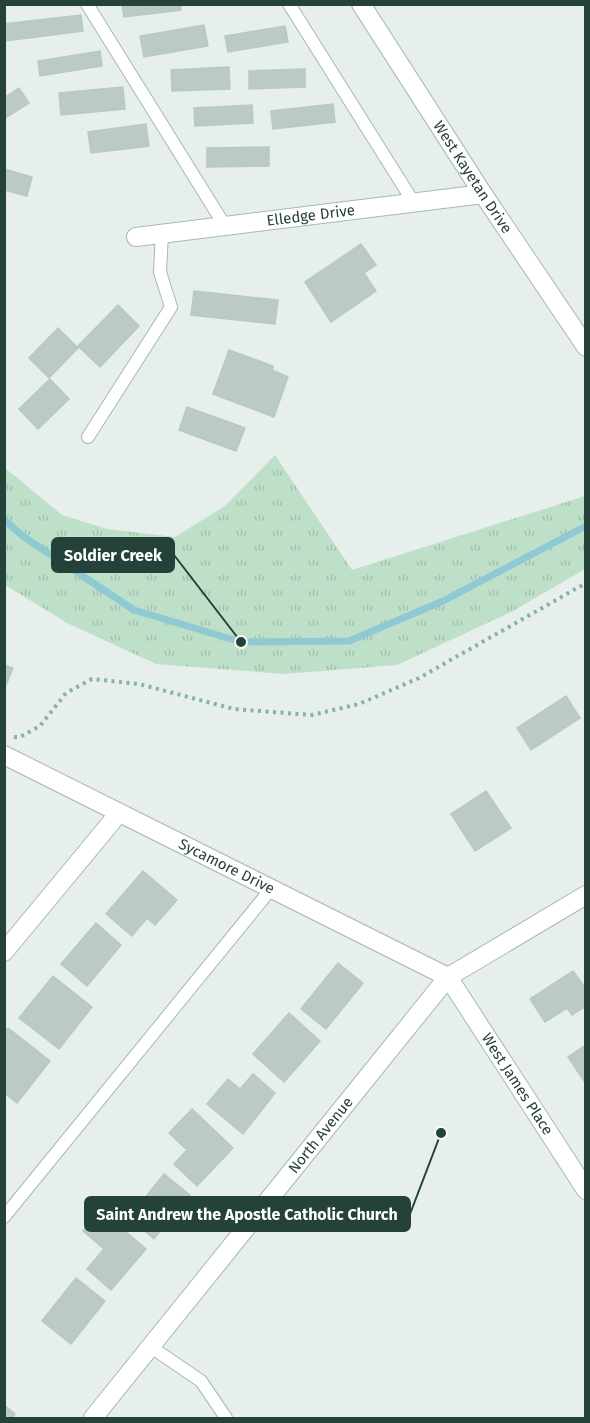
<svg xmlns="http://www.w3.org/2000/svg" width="590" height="1423" viewBox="0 0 590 1423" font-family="'Fira Sans',sans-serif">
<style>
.grass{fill:url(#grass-tufts)}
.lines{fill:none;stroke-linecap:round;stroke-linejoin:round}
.stream{stroke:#8ec9d4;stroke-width:7}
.building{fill:#bbcac4;stroke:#b8c9c2;stroke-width:1.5}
.lane-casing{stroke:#a8b8b2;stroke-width:14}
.street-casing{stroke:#a8b8b2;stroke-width:20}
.path{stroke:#86b3a5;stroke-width:4;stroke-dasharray:3 4.5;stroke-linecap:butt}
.lane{stroke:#fff;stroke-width:12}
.street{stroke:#fff;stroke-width:18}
.labels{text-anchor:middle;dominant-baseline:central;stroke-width:5;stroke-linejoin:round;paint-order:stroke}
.street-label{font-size:15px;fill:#24423a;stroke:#f7fbf9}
.leader{fill:none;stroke:#24423a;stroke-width:2}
.callout-dot{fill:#24423a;stroke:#f7fbf9;stroke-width:2}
.callout{fill:#24423a;stroke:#24423a;stroke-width:2}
.callout-label{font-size:16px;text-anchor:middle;font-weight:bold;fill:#fff}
</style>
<defs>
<pattern id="grass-tufts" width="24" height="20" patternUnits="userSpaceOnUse" patternTransform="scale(1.5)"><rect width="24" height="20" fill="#bfe0c8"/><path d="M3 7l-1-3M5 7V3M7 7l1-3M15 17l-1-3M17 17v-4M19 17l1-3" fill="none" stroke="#a4c1ad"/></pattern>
</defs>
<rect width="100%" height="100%" fill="#e6efeb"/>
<polygon class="grass" points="275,455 352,570 585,496 585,569 513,611 397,665 284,674 156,664 69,624 5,585 5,468 62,515 107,529 175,537 225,506"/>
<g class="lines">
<polyline class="stream" points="4,520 24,537 134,610 241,642 349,641 443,601 586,526"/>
</g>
<g class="building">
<polygon points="122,4 181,4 181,10 124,17"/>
<polygon points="81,15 83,31 5,41 4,24"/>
<polygon points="204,25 208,46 144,57 140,36"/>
<polygon points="285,26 288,42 228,52 225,36"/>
<polygon points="100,51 102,66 40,76 38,61"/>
<polygon points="229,67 230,89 172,91 171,70"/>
<polygon points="305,69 305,87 249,89 249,71"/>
<polygon points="123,87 125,109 61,115 59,93"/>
<polygon points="19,88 29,103 4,119 4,98"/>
<polygon points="333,104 335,122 273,129 271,111"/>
<polygon points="252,105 253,123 195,126 194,108"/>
<polygon points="146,124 149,146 91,153 88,132"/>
<polygon points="269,147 269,166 207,167 207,148"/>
<polygon points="4,169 32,177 27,196 4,190"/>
<polygon points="361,244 376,265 364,273 376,291 331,322 305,282"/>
<polygon points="194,291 278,300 275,324 191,315"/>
<polygon points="118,305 139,326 100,367 78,346"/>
<polygon points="58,328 78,348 49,378 29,358"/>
<polygon points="229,350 273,366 272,370 288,377 274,417 213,394"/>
<polygon points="50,379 69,399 38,429 19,409"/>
<polygon points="187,407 245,428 236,451 179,430"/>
<polygon points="4,665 13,668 4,690"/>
<polygon points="566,696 580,718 531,750 517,728"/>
<polygon points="486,791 511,828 475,851 451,814"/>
<polygon points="143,871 177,900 155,925 147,918 132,936 106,914"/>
<polygon points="96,923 121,945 87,986 61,964"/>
<polygon points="338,963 363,983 326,1029 301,1009"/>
<polygon points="573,971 586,989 586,1006 572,1015 567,1008 545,1022 530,999"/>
<polygon points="53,976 92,1007 59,1049 19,1018"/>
<polygon points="289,1013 320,1041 284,1082 253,1054"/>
<polygon points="8,1028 50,1061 17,1103 4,1093 4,1032"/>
<polygon points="586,1045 586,1084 568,1057"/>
<polygon points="253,1074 275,1093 243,1134 207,1104 228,1079 240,1089"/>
<polygon points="192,1109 233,1148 197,1186 174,1164 187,1150 169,1133"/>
<polygon points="164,1174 190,1195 154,1239 129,1218"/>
<polygon points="101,1210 146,1249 111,1290 87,1269 104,1249 83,1231"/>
<polygon points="76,1278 105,1301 71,1344 42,1321"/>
<polygon points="4,1405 15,1414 12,1418 4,1418"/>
</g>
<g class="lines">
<defs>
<g id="lane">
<polyline points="87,4 225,226"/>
<polyline points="289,4 414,203"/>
<polyline points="88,437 171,307 160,272 162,233"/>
<polyline points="4,1217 271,889"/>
<polyline points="151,1347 201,1381 226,1418"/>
</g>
<g id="street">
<path id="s1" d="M361,4L483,194L586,347"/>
<path id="s2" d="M136,237L483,194"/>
<path id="s3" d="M4,755L448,977L586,1190"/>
<polyline points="4,952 119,813"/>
<path id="s4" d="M93,1418L448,977L586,895"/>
</g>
</defs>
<use href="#lane" class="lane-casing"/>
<use href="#street" class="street-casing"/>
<polyline class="path" points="14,737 20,737 40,726 66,693 92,679 139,684 234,709 312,715 359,704 419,678 586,583"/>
<use href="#lane" class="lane"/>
<use href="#street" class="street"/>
</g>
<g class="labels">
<g class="street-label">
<text stroke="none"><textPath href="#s1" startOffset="206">West Kayetan Drive</textPath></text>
<text stroke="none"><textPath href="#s2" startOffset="176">Elledge Drive</textPath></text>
<text stroke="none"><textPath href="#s3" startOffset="249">Sycamore Drive</textPath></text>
<text stroke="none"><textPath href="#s3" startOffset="624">West James Place</textPath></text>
<text stroke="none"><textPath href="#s4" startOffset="363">North Avenue</textPath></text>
</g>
</g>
<path class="leader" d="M241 642L174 555M441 1133L410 1214"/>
<g class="callout-dot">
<circle cx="241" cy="642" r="6"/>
<circle cx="441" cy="1133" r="6"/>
</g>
<g class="callout">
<rect x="52" y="538" width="122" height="34" rx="6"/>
<rect x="85" y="1197" width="325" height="34" rx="6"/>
</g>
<g class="callout-label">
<text x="113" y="561">Soldier Creek</text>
<text x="247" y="1220">Saint Andrew the Apostle Catholic Church</text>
</g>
<rect width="590" height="1423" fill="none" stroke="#24423a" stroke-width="12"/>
</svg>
